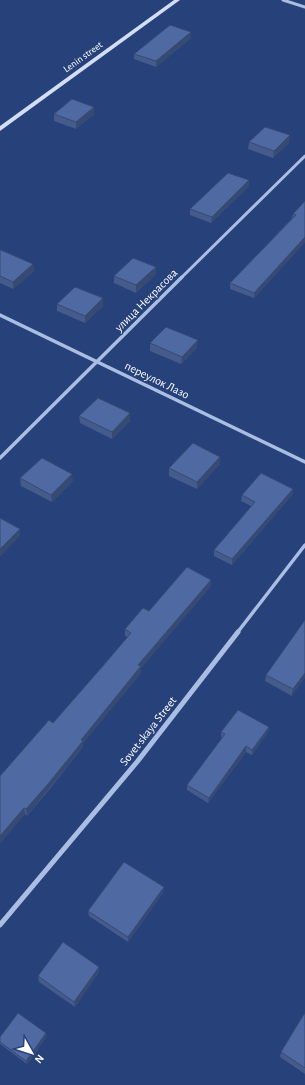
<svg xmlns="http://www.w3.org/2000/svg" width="305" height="1085" viewBox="0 0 305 1085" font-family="'Alegreya Sans',sans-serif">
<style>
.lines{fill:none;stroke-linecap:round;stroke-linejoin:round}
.street-far2{stroke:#aabde3;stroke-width:3}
.street-far1{stroke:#aabde3;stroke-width:3.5}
.street{stroke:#aabde3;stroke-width:5}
.secondary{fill:#d3ddf4;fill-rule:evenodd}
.wall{fill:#445b8c}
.shaded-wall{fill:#374a72}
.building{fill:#4f6aa3;stroke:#374a72}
.labels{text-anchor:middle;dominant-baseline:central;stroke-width:3;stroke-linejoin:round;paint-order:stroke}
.far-street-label{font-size:10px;fill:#fff;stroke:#27417a}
.street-label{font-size:12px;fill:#fff;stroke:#27417a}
</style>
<rect width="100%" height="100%" fill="#27417a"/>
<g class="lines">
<g class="street-far2">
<polyline points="283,0 305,7"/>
<polyline points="181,278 305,156"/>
</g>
<g class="street-far1">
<polyline points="0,315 305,462"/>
<polyline points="0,458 182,277"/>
<polyline points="237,633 305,545"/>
</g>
<polyline class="street" points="0,925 137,762 238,632"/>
<polygon class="secondary" points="174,0 180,0 0,131 0,126"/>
</g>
<g class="wall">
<polygon points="191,38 156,67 134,59 134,54"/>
<polygon points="94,107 94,114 76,129 54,121 54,114"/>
<polygon points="249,142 289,143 273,158 248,149"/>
<polygon points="249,186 211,223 190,215 190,209"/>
<polygon points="305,201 305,242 254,298 230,289 230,283 292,218 293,214"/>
<polygon points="0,251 33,264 34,271 13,289 0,283"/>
<polygon points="156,274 136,293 114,283 114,276"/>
<polygon points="57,304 103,306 85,323 57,311"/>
<polygon points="150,343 197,348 181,364 150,351"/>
<polygon points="130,413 130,421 112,439 80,423 79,416"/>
<polygon points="220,464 197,489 169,476 169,468"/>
<polygon points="20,478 73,481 52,502 21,486"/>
<polygon points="293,489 292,495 232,565 214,556 214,550 251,506 241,501 242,495"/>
<polygon points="211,586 141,668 141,673 83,743 83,747 49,790 27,816 25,814 0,843 0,776 53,723 102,667 128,637 125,636 125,629 149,611"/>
<polygon points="305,620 292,696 265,681 266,675"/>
<polygon points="269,727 268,732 252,755 246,752 208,803 187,790 187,785 222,738 221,737 221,732"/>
<polygon points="164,887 163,893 128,942 89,916 88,911"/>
<polygon points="99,967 99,972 75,1007 39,982 38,976"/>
<polygon points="305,1014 305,1074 280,1057 281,1052"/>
<polygon points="47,1036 27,1064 0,1044 0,1037"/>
</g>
<g class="shaded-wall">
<polygon points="191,32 191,38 156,67 156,61"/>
<polygon points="94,107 94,114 76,129 76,122"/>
<polygon points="290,135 289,143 273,158 274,151"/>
<polygon points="249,180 249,186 211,223 212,217"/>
<polygon points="305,237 305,242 254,298 254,293"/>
<polygon points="33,264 34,271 13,289 13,282"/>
<polygon points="156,267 156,274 136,293 136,285"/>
<polygon points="103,298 103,306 85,323 85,316"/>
<polygon points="198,340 197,348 181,364 182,357"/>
<polygon points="130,413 130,421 112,439 112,432"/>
<polygon points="220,457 220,464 197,489 197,482"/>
<polygon points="72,474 73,481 52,502 51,495"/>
<polygon points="293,489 292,495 232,565 232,559"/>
<polygon points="20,529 20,536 0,557 0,549"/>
<polygon points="211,580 211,586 141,668 141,673 83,743 83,747 27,816 26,809 138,665"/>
<polygon points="305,673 305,678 292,696 293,689"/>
<polygon points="269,727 268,732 252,755 252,750"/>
<polygon points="246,746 246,752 208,803 209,798"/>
<polygon points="24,808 25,814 0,843 0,836"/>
<polygon points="164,887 163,893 128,942 128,937"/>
<polygon points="99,967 99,972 75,1007 74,1002"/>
<polygon points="46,1033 47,1036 27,1064 26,1061"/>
</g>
<g class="building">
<polygon points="170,25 191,32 156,61 134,54"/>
<polygon points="72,99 94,107 76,122 54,114"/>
<polygon points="265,127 290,135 274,151 249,142"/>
<polygon points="228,173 249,180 212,217 190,209"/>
<polygon points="305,201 305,237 254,293 230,283 296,215 293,214"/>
<polygon points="1,250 33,264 13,282 0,276 0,251"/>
<polygon points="133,258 156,267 136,285 114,276"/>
<polygon points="75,287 103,298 85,316 57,304"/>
<polygon points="166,327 198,340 182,357 150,343"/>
<polygon points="98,398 130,413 112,432 79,416"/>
<polygon points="193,443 220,457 197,482 169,468"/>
<polygon points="42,458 72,474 51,495 20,478"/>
<polygon points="261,473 293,489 232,559 214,550 255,502 242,495"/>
<polygon points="0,518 20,529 0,549"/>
<polygon points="187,567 211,580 138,665 141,666 81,740 83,741 48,784 26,809 24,808 0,836 0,776 49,720 53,723 102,667 131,633 125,629 143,608 149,611"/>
<polygon points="305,620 305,673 293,689 266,675"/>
<polygon points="238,710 269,727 252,750 246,746 209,798 187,785 225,734 221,732"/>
<polygon points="124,862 164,887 128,937 88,911"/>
<polygon points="63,942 99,967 74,1002 38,976"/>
<polygon points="18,1013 46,1033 26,1061 0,1042 0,1037"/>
<polygon points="304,1014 305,1014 305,1068 281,1052"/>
</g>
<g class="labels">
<g class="far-street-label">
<text transform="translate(83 57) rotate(-36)">Lenin street</text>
</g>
<g class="street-label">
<text transform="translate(146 300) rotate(-45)">улица Некрасова</text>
<text transform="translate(157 380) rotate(26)">переулок Лазо</text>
<text transform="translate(148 731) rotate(-52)">Sovet·skaya Street</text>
</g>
</g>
<g transform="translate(32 1053) rotate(129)" stroke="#27417a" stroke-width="3" paint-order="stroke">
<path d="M0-3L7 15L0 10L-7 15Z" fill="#ffffff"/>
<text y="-6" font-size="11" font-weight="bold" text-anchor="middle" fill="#ffffff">N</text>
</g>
</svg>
